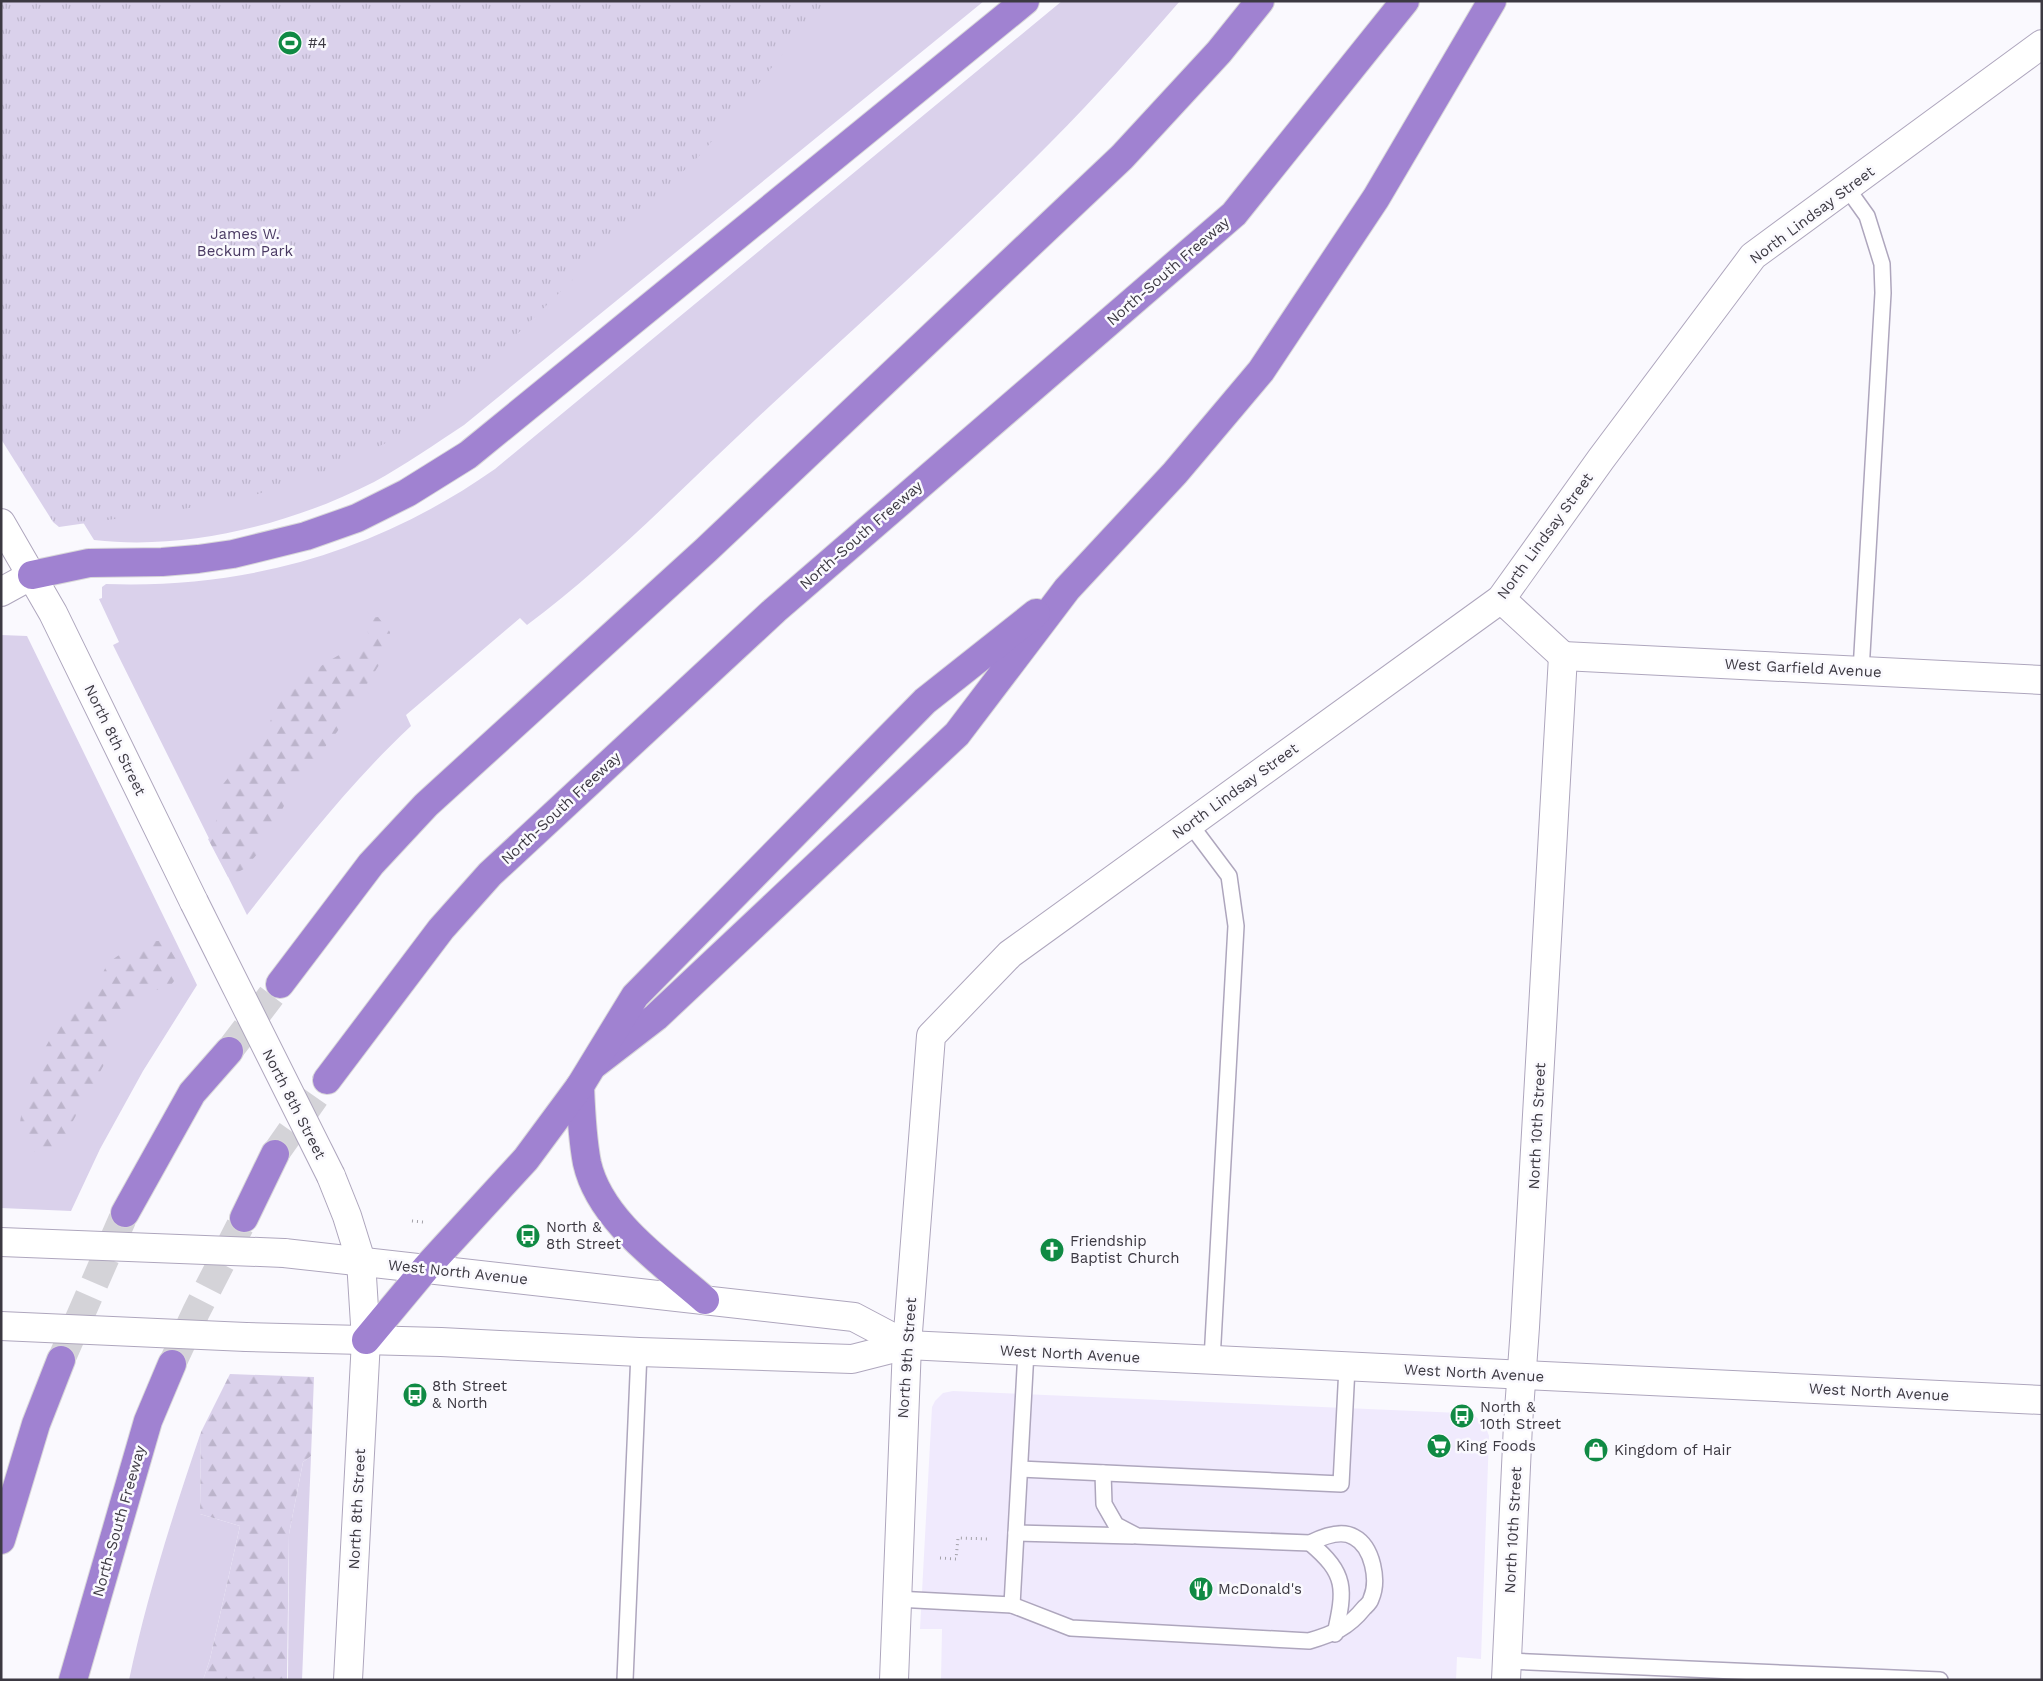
<svg xmlns="http://www.w3.org/2000/svg" width="2043" height="1681" viewBox="0 0 2043 1681" font-family="'Work Sans',sans-serif">
<style>
.built{fill:#f0eafd}
.grass{fill:#dad1eb}
.forest{fill:url(#forest-firs)}
.park{fill:url(#park-tufts)}
.lines{fill:none;stroke-linecap:round;stroke-linejoin:round}
.motorway-tunnel{stroke:#d4d3d8;stroke-width:28;stroke-dasharray:28 14;stroke-linecap:butt}
.service-casing{stroke:#aea6bd;stroke-width:18}
.minor-casing{stroke:#aea6bd;stroke-width:30}
.secondary-casing{stroke:#aea6bd;stroke-width:30}
.motorway-casing{stroke:#d8d7d9;stroke-width:30}
.path{stroke:#a4a2a9;stroke-width:3;stroke-dasharray:1 4;stroke-linecap:butt}
.service{stroke:#fff;stroke-width:15}
.minor{stroke:#fff;stroke-width:28}
.secondary{stroke:#fff;stroke-width:28}
.motorway{stroke:#a082d1;stroke-width:28}
.secondary-bridge-casing{stroke:#aea6bd;stroke-width:30;stroke-linecap:butt}
.secondary-bridge{stroke:#fff;stroke-width:28}
.labels{text-anchor:middle;dominant-baseline:central;stroke-width:5;stroke-linejoin:round;paint-order:stroke}
.poi-label{font-size:15px;fill:#3c3942;stroke:#faf9fe;text-anchor:start}
.street-label{font-size:15px;fill:#3c3942;stroke:#faf9fe}
.park-label{font-size:15px;fill:#4a3a63;stroke:#faf9fe}
</style>
<defs>
<pattern id="forest-firs" width="22" height="20" patternUnits="userSpaceOnUse" patternTransform="scale(1.25)"><rect width="22" height="20" fill="#dad1eb"/><path d="M5 1l3.5 6h-7zM16 11l3.5 6h-7z" fill="#bcb4cb"/></pattern>
<pattern id="park-tufts" width="24" height="20" patternUnits="userSpaceOnUse" patternTransform="scale(1.25)"><rect width="24" height="20" fill="#dad1eb"/><path d="M3 7l-1-3M5 7V3M7 7l1-3M15 17l-1-3M17 17v-4M19 17l1-3" fill="none" stroke="#bcb4cb"/></pattern>
</defs>
<rect width="100%" height="100%" fill="#faf9fe"/>
<polygon class="built" points="953,1391 1460,1413 1475,1416 1485,1425 1489,1436 1481,1659 1457,1657 1456,1680 941,1680 942,1629 920,1629 932,1407 935,1401 943,1393"/>
<g class="grass">
<path d="M1,1H984L464,425C435,444 405,465 374,482C292,524 187,551 94,540L1,390Z"/>
<path d="M1062,1H1180C1138,49 1096,97 1051,142C961,233 864,319 770,406C690,480 614,560 527,625L520,618L406,715L411,726C350,783 298,850 247,915L113,645L119,642L99,599L102,598V587L106,584C249,589 378,551 495,469Z"/>
<polygon points="1,635 27,636 197,985 143,1071 100,1149 71,1211 1,1208"/>
<path d="M201,1432L200,1514L240,1526L210,1659L203,1680H129C147,1596 173,1514 201,1432Z"/>
<polygon points="311,1456 302,1680 288,1680 289,1534 303,1462"/>
</g>
<g class="forest">
<polygon points="378,617 390,632 389,649 337,732 297,782 259,852 244,869 228,877 208,839 212,836 217,817 220,788 265,732 282,697 303,678 327,662 351,648 370,644 367,628 370,618"/>
<path d="M151,941H165L179,964L178,976L171,985L130,999L118,1012L109,1027L110,1042L106,1061L63,1139L49,1151L35,1152C29,1147 21,1140 20,1131C18,1111 38,1059 49,1041C62,1021 81,1003 96,985C101,980 103,971 107,965C117,953 137,946 151,941Z"/>
<polygon points="230,1374 314,1377 311,1456 303,1462 289,1534 287,1680 203,1680 210,1659 240,1526 200,1514 201,1432"/>
</g>
<polygon class="park" points="1,1 826,1 703,152 452,398 416,429 326,471 255,495 184,509 59,527 53,522 1,439"/>
<g class="lines">
<g class="motorway-tunnel">
<polyline points="229,1051 280,984"/>
<polyline points="275,1154 327,1080"/>
<polyline points="61,1360 125,1213"/>
<polyline points="172,1364 196,1312 244,1218"/>
</g>
<defs>
<g id="service">
<polyline points="1847,188 1867,216 1882,264 1883,293 1861,671"/>
<polyline points="1190,824 1229,876 1236,926 1212,1360"/>
<polyline points="1020,1469 1341,1484 1347,1367"/>
<polyline points="1016,1533 1133,1536"/>
<path d="M1310,1543C1347,1574 1345,1589 1335,1634"/>
<polyline points="896,1599 1012,1605 1026,1351"/>
<path d="M1012,1605L1071,1628L1309,1641C1333,1634 1348,1628 1364,1608C1366,1606 1370,1603 1371,1599C1379,1581 1373,1547 1354,1537C1341,1529 1322,1537 1310,1543L1137,1536L1116,1525L1104,1504L1103,1473"/>
<polyline points="1507,1661 1940,1680"/>
<polyline points="625,1680 639,1352"/>
</g>
<g id="minor">
<polyline points="1501,599 1563,656"/>
<polyline points="1563,656 2042,680"/>
<polyline points="894,1680 907,1345 931,1036 1010,954 1501,599 1601,459 1753,256 2042,44"/>
<polyline points="1506,1680 1518,1424 1525,1327 1563,656"/>
</g>
<g id="secondary">
<polyline points="1,523 53,613 194,902"/>
<polyline points="1,592 32,575"/>
<polyline points="331,1176 347,1216 361,1261 366,1340 348,1680"/>
<polyline points="284,1253 854,1317 907,1345"/>
<polyline points="246,1337 441,1342 639,1352 852,1359 907,1345 2042,1400"/>
</g>
<g id="motorway">
<polyline points="32,575 89,563 162,562 198,559 233,554 306,536 357,518 407,493 468,455 1025,1"/>
<polyline points="280,984 371,864 426,805 706,550 1122,157 1219,52 1260,1"/>
<polyline points="595,1064 656,1017 957,734 1067,589 1175,473 1261,371 1376,198 1492,1"/>
<polyline points="327,1080 441,929 490,874 775,610 1234,214 1405,1"/>
<path d="M580,1086C581,1112 582,1137 587,1163C600,1221 663,1263 705,1300"/>
<polyline points="125,1213 192,1093 229,1051"/>
<polyline points="244,1218 275,1154"/>
<polyline points="366,1340 426,1268 526,1159 580,1086 635,996 925,701 1036,613"/>
<polyline points="1,1540 36,1424 61,1360"/>
<polyline points="73,1680 148,1421 172,1364"/>
</g>
</defs>
<use href="#service" class="service-casing"/>
<use href="#minor" class="minor-casing"/>
<use href="#secondary" class="secondary-casing"/>
<use href="#motorway" class="motorway-casing"/>
<g class="path">
<polyline points="412,1221 423,1222"/>
<polyline points="940,1558 956,1559 958,1538 989,1539"/>
</g>
<use href="#service" class="service"/>
<use href="#minor" class="minor"/>
<use href="#secondary" class="secondary"/>
<use href="#motorway" class="motorway"/>
<defs>
<g id="secondary-bridge">
<polyline points="194,902 331,1176"/>
<polyline points="1,1242 284,1253"/>
<polyline points="1,1326 246,1337"/>
</g>
</defs>
<use href="#secondary-bridge" class="secondary-bridge-casing"/>
<use href="#secondary-bridge" class="secondary-bridge"/>
</g>
<defs>
<symbol id="stadium-disc" viewBox="-11 -11 22 22"><circle r="9.5" fill="#108a44" stroke="#faf9fe"/><path d="M0-5a6.5 5 0 1 0 0 10a6.5 5 0 1 0 0-10ZM-3.5-1.8h7v3.6h-7Z" fill="#fff"/></symbol>
<symbol id="bus-disc" viewBox="-11 -11 22 22"><circle r="9.5" fill="#108a44" stroke="#faf9fe"/><path d="M-5-6H5V4H4V6H2V4H-2V6H-4V4H-5ZM-3.5-4V0h7V-4ZM-3.5 1.2v1.5H-2V1.2ZM2 1.2v1.5H3.5V1.2Z" fill="#fff"/></symbol>
<symbol id="church-disc" viewBox="-11 -11 22 22"><circle r="9.5" fill="#108a44" stroke="#faf9fe"/><path d="M-1.2-6h2.4v3.5h3.3v2.4h-3.3V6h-2.4V-.1h-3.3v-2.4h3.3Z" fill="#fff"/></symbol>
<symbol id="supermarket-disc" viewBox="-11 -11 22 22"><circle r="9.5" fill="#108a44" stroke="#faf9fe"/><path d="M-6-5.5h2.5l.6 2H6L4.5 2H-2.5L-4.4-4H-6ZM-1.5 3.2a1.3 1.3 0 1 0 .1 0ZM3 3.2a1.3 1.3 0 1 0 .1 0Z" fill="#fff"/></symbol>
<symbol id="shop-disc" viewBox="-11 -11 22 22"><circle r="9.5" fill="#108a44" stroke="#faf9fe"/><path d="M-5-2.5h2.3a2.7 3.5 0 0 1 5.4 0H5L5.5 6h-11ZM-1.5-2.5h3a1.5 2.3 0 0 0-3 0Z" fill="#fff"/></symbol>
<symbol id="restaurant-disc" viewBox="-11 -11 22 22"><circle r="9.5" fill="#108a44" stroke="#faf9fe"/><path d="M-5-6h1v4h1v-4h1v4h1v-4h1v5L-1.5 .5V6h-2V.5L-5-1ZM5-6V6H3V1.5H1.5Q1.5-4 5-6Z" fill="#fff"/></symbol>
</defs>
<g fill-rule="evenodd">
<use href="#stadium-disc" x="276" y="29" width="28" height="28"/>
<use href="#bus-disc" x="514" y="1222" width="28" height="28"/>
<use href="#church-disc" x="1038" y="1236" width="28" height="28"/>
<use href="#bus-disc" x="401" y="1381" width="28" height="28"/>
<use href="#bus-disc" x="1448" y="1402" width="28" height="28"/>
<use href="#supermarket-disc" x="1425" y="1432" width="28" height="28"/>
<use href="#shop-disc" x="1582" y="1436" width="28" height="28"/>
<use href="#restaurant-disc" x="1187" y="1575" width="28" height="28"/>
</g>
<g class="labels">
<g class="poi-label">
<text x="308" y="43">#4</text>
<text x="546" y="1227">North &amp;<tspan x="546" dy="17">8th Street</tspan></text>
<text x="1070" y="1241">Friendship<tspan x="1070" dy="17">Baptist Church</tspan></text>
<text x="432" y="1386">8th Street<tspan x="432" dy="17">&amp; North</tspan></text>
<text x="1480" y="1407">North &amp;<tspan x="1480" dy="17">10th Street</tspan></text>
<text x="1456" y="1446">King Foods</text>
<text x="1614" y="1450">Kingdom of Hair</text>
<text x="1218" y="1589">McDonald's</text>
</g>
<g class="street-label">
<text transform="translate(1812 215) rotate(-37)">North Lindsay Street</text>
<text transform="translate(1168 271) rotate(-41)">North-South Freeway</text>
<text transform="translate(861 535) rotate(-41)">North-South Freeway</text>
<text transform="translate(1545 536) rotate(-54)">North Lindsay Street</text>
<text transform="translate(1803 668) rotate(3)">West Garfield Avenue</text>
<text transform="translate(115 740) rotate(64)">North 8th Street</text>
<text transform="translate(1235 791) rotate(-36)">North Lindsay Street</text>
<text transform="translate(561 808) rotate(-43)">North-South Freeway</text>
<text transform="translate(294 1104) rotate(63)">North 8th Street</text>
<text transform="translate(1537 1126) rotate(-87)">North 10th Street</text>
<text transform="translate(458 1272) rotate(6)">West North Avenue</text>
<text transform="translate(1070 1354) rotate(3)">West North Avenue</text>
<text transform="translate(907 1358) rotate(-86)">North 9th Street</text>
<text transform="translate(1474 1373) rotate(3)">West North Avenue</text>
<text transform="translate(1879 1392) rotate(3)">West North Avenue</text>
<text transform="translate(357 1509) rotate(-87)">North 8th Street</text>
<text transform="translate(119 1521) rotate(-74)">North-South Freeway</text>
<text transform="translate(1513 1530) rotate(-87)">North 10th Street</text>
</g>
<g class="park-label">
<text x="245" y="234">James W.<tspan x="245" dy="17">Beckum Park</tspan></text>
</g>
</g>
<rect width="2043" height="1681" fill="none" stroke="#3c3942" stroke-width="5"/>
</svg>
